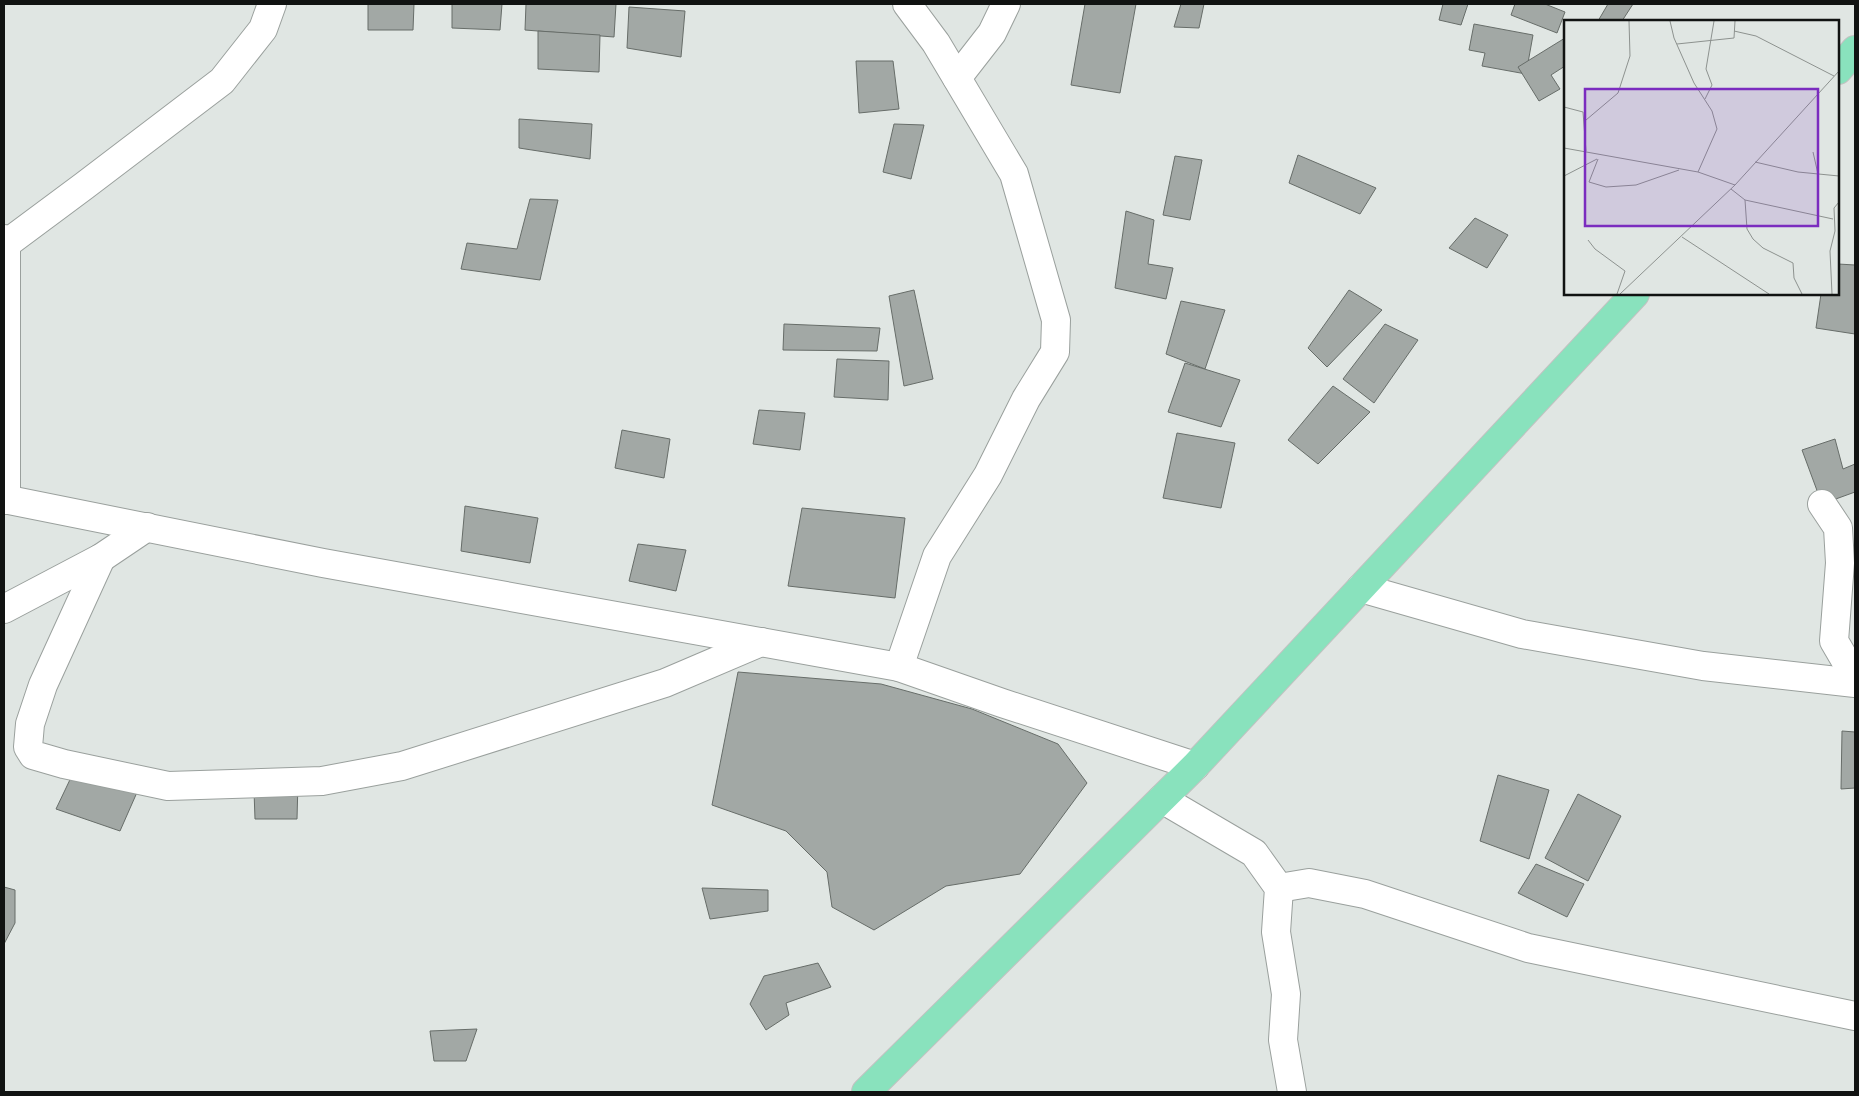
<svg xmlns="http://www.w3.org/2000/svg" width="1859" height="1096" viewBox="0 0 1859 1096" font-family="'Source Sans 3',sans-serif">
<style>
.building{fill:#a2a8a5;stroke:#676d69}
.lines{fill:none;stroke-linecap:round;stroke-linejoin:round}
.minor-casing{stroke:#9aa09d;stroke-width:30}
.tertiary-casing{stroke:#9aa09d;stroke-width:30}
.primary-casing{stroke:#c1c2c1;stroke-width:30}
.minor{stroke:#fff;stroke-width:28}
.tertiary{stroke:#fff;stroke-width:28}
.primary{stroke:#89e2bd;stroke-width:28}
.inset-road{fill:none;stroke:#8d928f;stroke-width:1}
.view{fill:#7b2cbf;fill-opacity:0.15;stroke:#7b2cbf;stroke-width:2.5}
.inset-edge{fill:none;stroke:#111312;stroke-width:2.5}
</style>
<rect width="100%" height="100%" fill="#e0e6e3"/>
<g class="building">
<polygon points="368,4 414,4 413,30 368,30"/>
<polygon points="452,4 502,4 500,30 452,28"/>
<polygon points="526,4 616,4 614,37 525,30"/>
<polygon points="1085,4 1136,4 1120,93 1071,85"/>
<polygon points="1181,4 1204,4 1199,28 1174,27"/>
<polygon points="1443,4 1468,4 1461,25 1439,20"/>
<polygon points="1515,4 1545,4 1565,12 1557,33 1511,15"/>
<polygon points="1608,4 1633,4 1622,21 1598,21"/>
<polygon points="629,7 685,11 681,57 627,48"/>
<polygon points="1474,24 1533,35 1526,74 1482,66 1485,53 1469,50"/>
<polygon points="538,31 600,35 599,72 538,69"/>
<polygon points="1565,38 1565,66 1551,75 1560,89 1539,101 1518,67"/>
<polygon points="856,61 893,61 899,109 859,113"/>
<polygon points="519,119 592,124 590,159 519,148"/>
<polygon points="894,124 924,125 911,179 883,172"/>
<polygon points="1298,155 1376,188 1360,214 1289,183"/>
<polygon points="1175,156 1202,160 1190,220 1163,215"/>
<polygon points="530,199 558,200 540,280 461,269 467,243 517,249"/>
<polygon points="1126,211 1154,220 1148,264 1173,268 1166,299 1115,288"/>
<polygon points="1475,218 1508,235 1487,268 1449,248"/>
<polygon points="1838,264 1855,265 1855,334 1816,328 1821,294 1838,294"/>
<polygon points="914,290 933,379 904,386 889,296"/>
<polygon points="1349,290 1382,310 1327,367 1308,348"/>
<polygon points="1181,301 1225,310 1205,369 1166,354"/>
<polygon points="784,324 880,328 877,351 783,350"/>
<polygon points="1385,324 1418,340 1374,403 1343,379"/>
<polygon points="837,359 889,361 888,400 834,397"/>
<polygon points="1185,363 1240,380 1221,427 1168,412"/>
<polygon points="1333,386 1370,412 1318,464 1288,440"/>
<polygon points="759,410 805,413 800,450 753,444"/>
<polygon points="622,430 670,439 664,478 615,468"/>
<polygon points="1177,433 1235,443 1221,508 1163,498"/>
<polygon points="1835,439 1843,469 1855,464 1855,492 1822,504 1802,450"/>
<polygon points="465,506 538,518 530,563 461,551"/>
<polygon points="802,508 905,518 895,598 788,586"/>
<polygon points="638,544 686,550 676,591 629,581"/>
<polygon points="738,672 881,684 972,709 1058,744 1087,783 1020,874 946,886 874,930 832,907 827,872 786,831 712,805"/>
<polygon points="1842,731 1855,732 1855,788 1841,789"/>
<polygon points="76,767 142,781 120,831 56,809"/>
<polygon points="1498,775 1549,790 1529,859 1480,841"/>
<polygon points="298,782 297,819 255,819 254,791"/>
<polygon points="1578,794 1621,816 1588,881 1545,858"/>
<polygon points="1536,864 1584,884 1567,917 1518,893"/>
<polygon points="4,887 15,890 15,923 4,944"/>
<polygon points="702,888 768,890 768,911 710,919"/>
<polygon points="818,963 831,987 786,1003 789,1015 766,1030 750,1004 764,976"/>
<polygon points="477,1029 466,1061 434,1061 430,1031"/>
</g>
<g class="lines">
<defs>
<g id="minor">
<polyline points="957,78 992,33 1006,4"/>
<polyline points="4,239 6,244 6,500"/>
<polyline points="6,244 84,186 222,81 263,29 272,4"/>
<polyline points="1822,504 1838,528 1840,563 1834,641 1855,677"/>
<polyline points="101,558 43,685 30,724 28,747 33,755 64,764 168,786 322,781 402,766 665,683 761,642"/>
<polyline points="1361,588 1522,634 1703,666 1855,683"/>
<polyline points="4,609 101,558 147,527"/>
<polyline points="899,667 937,556 988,475 1026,399 1055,352 1056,320 1014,174 936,43 907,4"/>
<polyline points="1162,799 1254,853 1279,888 1276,932 1286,994 1283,1040 1292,1092"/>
<polyline points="1279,888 1309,883 1365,894 1528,948 1855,1016"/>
</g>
<polyline id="tertiary" points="4,499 323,563 899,667 1002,703 1195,766"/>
<g id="primary">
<polyline points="1838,70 1855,50"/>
<polyline points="866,1092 1195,766 1635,294"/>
</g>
</defs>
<use href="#minor" class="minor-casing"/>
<use href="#tertiary" class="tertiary-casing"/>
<use href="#primary" class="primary-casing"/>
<use href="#minor" class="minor"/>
<use href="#tertiary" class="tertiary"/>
<use href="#primary" class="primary"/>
</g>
<g transform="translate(1564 20)">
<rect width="275" height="275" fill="#e0e6e3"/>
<path class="inset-road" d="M106,1L110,18L130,63L148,91L153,109L134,152M170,11L192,16L270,56M113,24L170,18L171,1M141,79L148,65L142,49L150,1M0,87L19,92L22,131M22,100L54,73L66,36L65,1M0,128L134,152L171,165M249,132L254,154M34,139L25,162L42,167L72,165L115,150M191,142L234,152L275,156M0,156L33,139M167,169L181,180L183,209L189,219L199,228L229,243L230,258L238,274M181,180L269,199M118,217L205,274M24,220L31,229L61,251L53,274M56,274L171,165L275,51M268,274L266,231L271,211L270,188L275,182"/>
<path class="view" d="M21,69H254V206H21Z"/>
<rect width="275" height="275" class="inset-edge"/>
</g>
<rect width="1859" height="1096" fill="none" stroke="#111312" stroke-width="10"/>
</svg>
